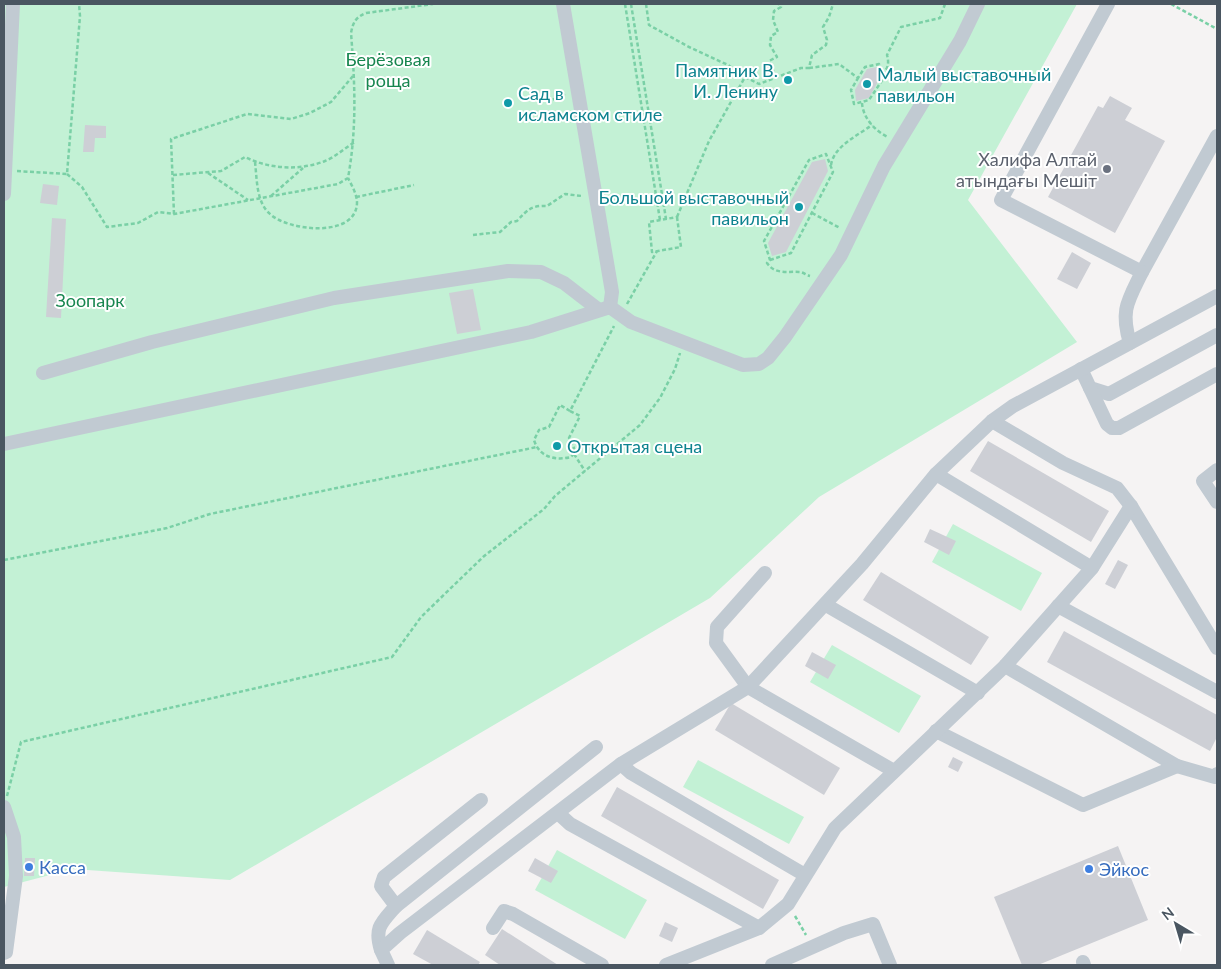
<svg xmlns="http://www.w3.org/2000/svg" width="1221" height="969" viewBox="0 0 1221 969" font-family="Lato,sans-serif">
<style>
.green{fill:#c3f1d5}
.building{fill:#cdcfd5}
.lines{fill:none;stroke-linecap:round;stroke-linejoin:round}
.path{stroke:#7ad0a6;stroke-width:2.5;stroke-dasharray:4 2.5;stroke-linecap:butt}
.minor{stroke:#c1cad2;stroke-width:14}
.culture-dot{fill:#0f9aa8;stroke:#fff;stroke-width:2}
.worship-dot{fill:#6b7280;stroke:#fff;stroke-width:2}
.shop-dot{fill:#3f7fe0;stroke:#fff;stroke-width:2}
.labels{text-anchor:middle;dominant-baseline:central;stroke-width:4;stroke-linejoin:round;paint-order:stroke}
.park-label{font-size:18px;fill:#17864f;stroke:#fff}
.culture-label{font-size:18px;fill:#0d838f;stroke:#fff;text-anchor:start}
.worship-label{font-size:18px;fill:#5b616d;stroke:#fff;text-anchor:end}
.shop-label{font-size:18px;fill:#366cbe;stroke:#fff;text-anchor:start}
</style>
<rect width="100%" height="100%" fill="#f5f3f3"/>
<g class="green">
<polygon points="4,4 1077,4 968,200 1077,342 819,497 710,598 230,880 73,869 4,887"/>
<polygon points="953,524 1042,573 1021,611 932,562"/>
<polygon points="832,645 921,696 899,733 810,682"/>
<polygon points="698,760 804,817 789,844 683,787"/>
<polygon points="557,850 647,900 625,939 535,890"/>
</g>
<g class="building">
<polygon points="877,67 880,78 869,98 856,101 855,90 867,69"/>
<polygon points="1110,96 1132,108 1125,120 1165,141 1115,233 1048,197 1098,106 1103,108"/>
<polygon points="85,125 106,126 106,138 95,138 94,152 83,152"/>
<polygon points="825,159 828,171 786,252 772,256 768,243 812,162"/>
<polygon points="43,184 59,186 57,205 40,203"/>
<polygon points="52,218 66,219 61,318 46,317"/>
<polygon points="1072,252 1091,263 1077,289 1057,279"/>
<polygon points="473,289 481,330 457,334 449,293"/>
<polygon points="988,441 1109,511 1091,542 970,471"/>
<polygon points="930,529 956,541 949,555 924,542"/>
<polygon points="1118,560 1128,565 1115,589 1105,584"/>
<polygon points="881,572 989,637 971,665 863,600"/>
<polygon points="1064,631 1217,715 1217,737 1210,751 1047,662"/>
<polygon points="812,652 836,665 828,679 805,666"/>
<polygon points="731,703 840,768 824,795 715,730"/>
<polygon points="953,757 963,762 958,772 948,767"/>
<polygon points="617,787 779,880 763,909 601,816"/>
<polygon points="1118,846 1148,920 1038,965 1022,965 994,897"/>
<polygon points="25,858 35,858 34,876 24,876"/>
<polygon points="535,858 558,871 551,883 528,871"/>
<polygon points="665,922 678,928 672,942 659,936"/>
<polygon points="502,929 558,965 500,965 485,955"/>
<polygon points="427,930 480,962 478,965 433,965 413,954"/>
</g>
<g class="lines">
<g class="path">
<polyline points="625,4 660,220"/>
<polyline points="631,4 666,219"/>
<polyline points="646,4 649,25 689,47 728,65 745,77"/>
<polyline points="1171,4 1217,29"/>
<polyline points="809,68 839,64 858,78 865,67 879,64 883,79 869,100 854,104 851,90 858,78"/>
<path d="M881,74C889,70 889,62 887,55L901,27L940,18L945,4"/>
<polyline points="776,78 769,61 777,57 770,45 771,36 778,32 773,20 774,11 781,7 779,4"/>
<polyline points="540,99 552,100 565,94"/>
<path d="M862,103C863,118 875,131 888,137"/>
<path d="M255,162C257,178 256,201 269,213C286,231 356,239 357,203C357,194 352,186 348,178"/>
<path d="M831,165C834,146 857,136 872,125"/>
<polyline points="17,171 67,174 80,16 79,4"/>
<polyline points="208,173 248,200"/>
<path d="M67,174L82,187L107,227L138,223L158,212L174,214L338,184L348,178C357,128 355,84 351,33C353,22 356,17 366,13L433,4"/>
<path d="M173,175L221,171L245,157C269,169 300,171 325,161C335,157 345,148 355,142"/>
<polyline points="271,196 303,168"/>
<polyline points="356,197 414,185"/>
<polyline points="812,213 840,228"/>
<polyline points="174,214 171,139 247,114 291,119 310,113 331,102 353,76"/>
<polyline points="677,217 709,141 745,77 759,84 801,68 809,68 812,55 826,45 827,40 823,27 829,17 833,4"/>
<polygon points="677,217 681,247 652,252 649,222"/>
<path d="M473,235L500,232L511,222L517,221C527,210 532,205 547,206L565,194L582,196"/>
<path d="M770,260L791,253L833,172L826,154L809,160L764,241L770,260L767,263C775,275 788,271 799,272C803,272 806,275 810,276"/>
<polyline points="627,304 657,251"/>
<path d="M570,411L560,405L549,427L539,430L534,440C539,457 555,461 571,457C577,450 573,445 569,438L580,416L570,411L614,326"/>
<polyline points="574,454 585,471"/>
<polyline points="4,560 167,528 210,514 537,447"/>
<polyline points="7,796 21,742 392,657 421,617 483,557 544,509 555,496 640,425 660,398 675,369 680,353"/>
<polyline points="795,916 806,935"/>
</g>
<g class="minor">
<polyline points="563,4 612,292 610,307"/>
<polyline points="1108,4 1001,200 1142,272 1217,136"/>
<polyline points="4,194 13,4"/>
<path d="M1130,343C1120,310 1128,301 1142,272"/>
<polyline points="1081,369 1090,388 1109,394 1217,335"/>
<polyline points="43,373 152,342 334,298 508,271 541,272 564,283 599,310"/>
<polyline points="1090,388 1107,424 1112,428 1119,428 1217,374"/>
<polyline points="992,421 1063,463 1117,488 1131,506 1217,648"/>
<polyline points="4,444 531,332 610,307 631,322 743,365 759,364 768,358 785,337 841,255 884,166 960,41 978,4"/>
<polyline points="1217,470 1203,481 1217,502"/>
<polyline points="936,474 1092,568"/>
<polyline points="765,573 717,627 716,643 748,687 894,771"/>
<polyline points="826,605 978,693"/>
<polyline points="1058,606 1217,692"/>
<polyline points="1005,666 1177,766 1215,777 1217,774"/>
<polyline points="936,731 1083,805 1177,766"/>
<polyline points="621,764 631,773 805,875"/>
<polyline points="4,807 14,837 16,876 6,952 4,953"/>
<polyline points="558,813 570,824 759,928"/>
<polyline points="396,906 381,886 384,877 481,800"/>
<polyline points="493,928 504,911 513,914 602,965"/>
<path d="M381,950C374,928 381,923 396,906L596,747"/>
<polyline points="1083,962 1084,965"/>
<polyline points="388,965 381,950 400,933 621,764 748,687 862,564 936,474 992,421 1013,406 1217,296"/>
<polyline points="666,965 759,928 788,904 835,828 1005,666 1092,568 1131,506"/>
<polyline points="772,965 844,933 873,924 890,965"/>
</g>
</g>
<g class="culture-dot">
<circle cx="788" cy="80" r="5"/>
<circle cx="867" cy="84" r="5"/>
<circle cx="508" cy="103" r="5"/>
<circle cx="799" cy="207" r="5"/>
<circle cx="557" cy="446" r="5"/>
</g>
<circle class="worship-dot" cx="1107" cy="169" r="5"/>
<g class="shop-dot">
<circle cx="29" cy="867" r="5"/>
<circle cx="1089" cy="869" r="5"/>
</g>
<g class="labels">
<g class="park-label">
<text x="388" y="59">Берёзовая<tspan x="388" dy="21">роща</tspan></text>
<text x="90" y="300">Зоопарк</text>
</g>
<g class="culture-label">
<text x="778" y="70" text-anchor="end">Памятник В.<tspan x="778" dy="21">И. Ленину</tspan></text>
<text x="877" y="74">Малый выставочный<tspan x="877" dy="21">павильон</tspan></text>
<text x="518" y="93">Сад в<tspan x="518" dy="21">исламском стиле</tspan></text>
<text x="789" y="197" text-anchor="end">Большой выставочный<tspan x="789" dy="21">павильон</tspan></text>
<text x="567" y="446">Открытая сцена</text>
</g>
<g class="worship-label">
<text x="1097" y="159">Халифа Алтай<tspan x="1097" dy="21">атындағы Мешіт</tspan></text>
</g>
<g class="shop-label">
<text x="39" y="867">Касса</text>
<text x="1099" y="869">Эйкос</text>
</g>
</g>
<rect width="1221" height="969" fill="none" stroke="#4a5661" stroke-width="10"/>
<g transform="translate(1176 924) rotate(322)" stroke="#ffffff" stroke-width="4" paint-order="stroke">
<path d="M0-4L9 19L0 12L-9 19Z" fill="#4a5661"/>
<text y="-8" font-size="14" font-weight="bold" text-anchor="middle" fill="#4a5661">N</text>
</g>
</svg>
